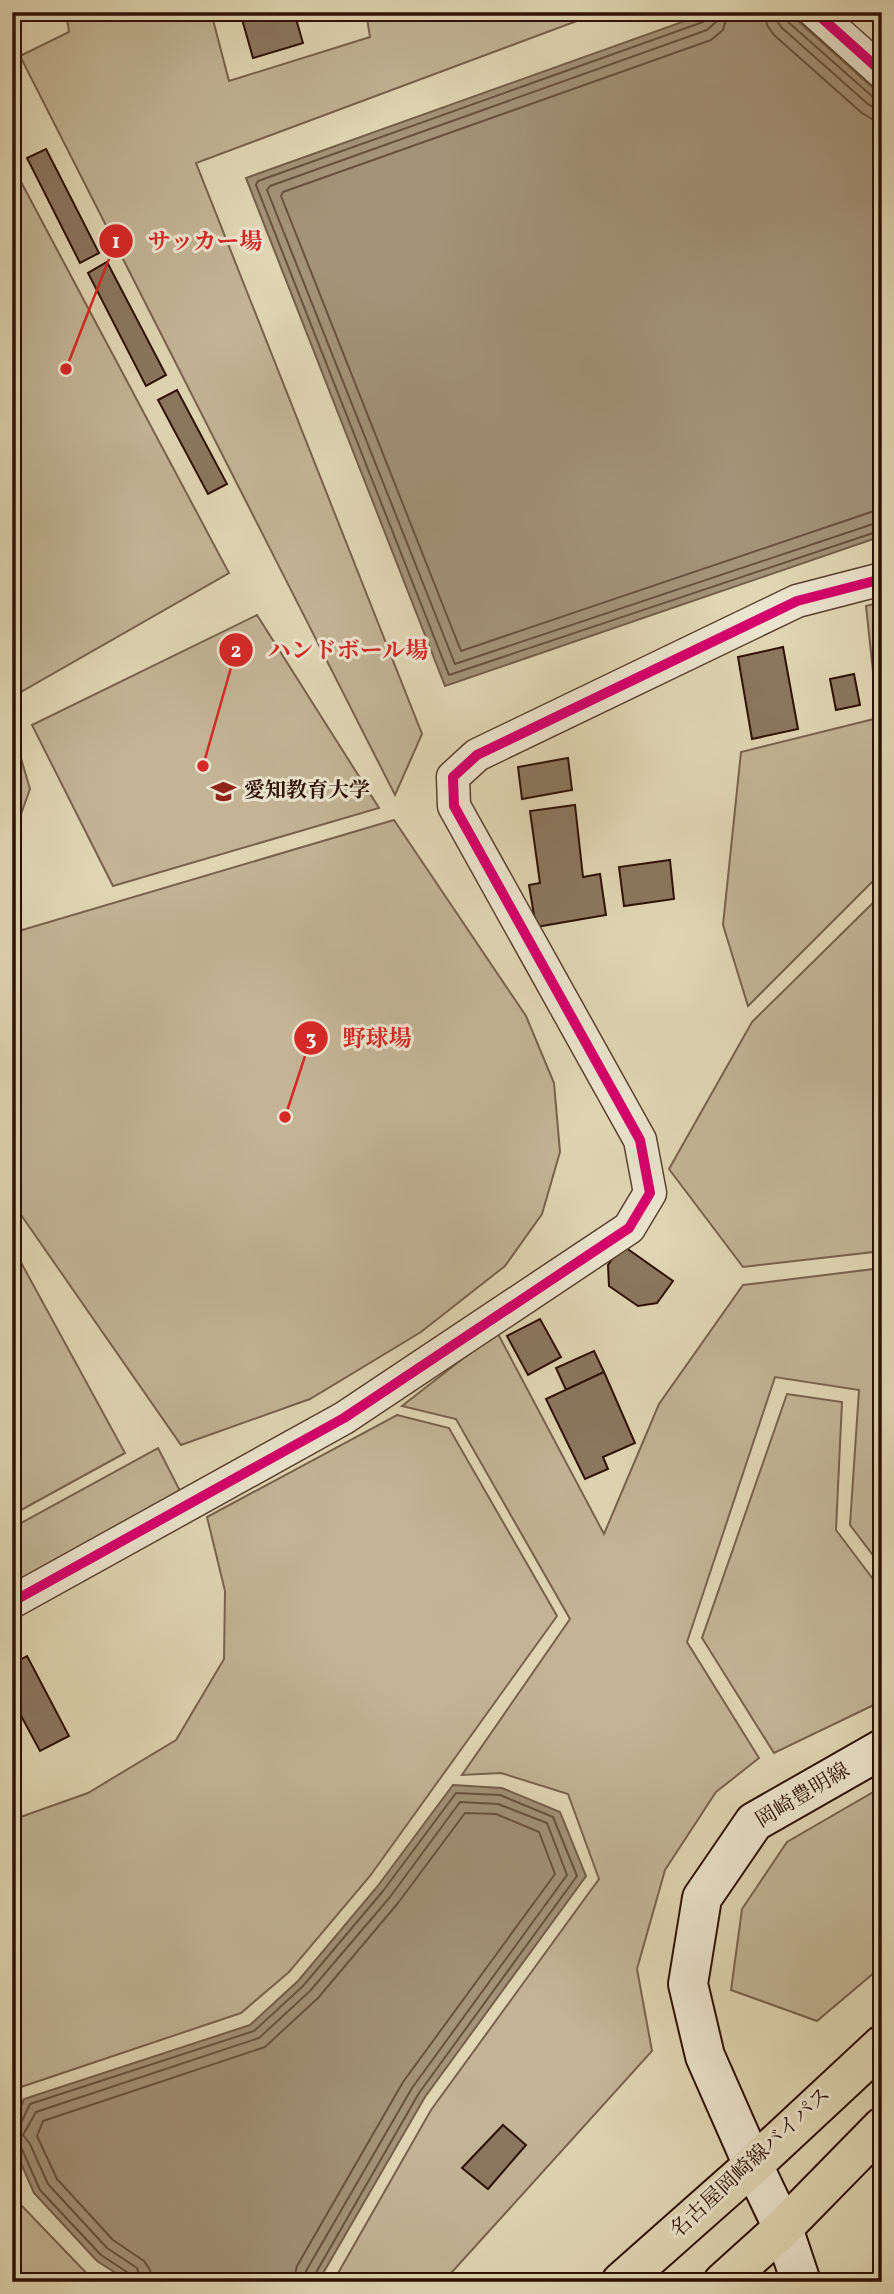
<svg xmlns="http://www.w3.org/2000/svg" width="894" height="2294" viewBox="0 0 894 2294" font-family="Vollkorn,'Noto Serif JP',serif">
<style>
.green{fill:#c2b495;stroke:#78624d;stroke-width:2}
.water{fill:#a39378;stroke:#745f4a;stroke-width:2}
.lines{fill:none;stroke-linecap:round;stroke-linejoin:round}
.shore{stroke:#68523e;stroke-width:2}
.building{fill:#8b775f;stroke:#2e1005;stroke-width:2}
.street-casing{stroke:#5a4230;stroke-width:35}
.secondary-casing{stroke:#2e1005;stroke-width:42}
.primary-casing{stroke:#2e1005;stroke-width:42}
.street{stroke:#ebe4ce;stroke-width:32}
.secondary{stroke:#ebe4ce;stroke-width:38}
.primary{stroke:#e0d6b3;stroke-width:38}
.cycleway-casing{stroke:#ebe4ce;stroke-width:15}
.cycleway{stroke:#d6006c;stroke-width:10}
.labels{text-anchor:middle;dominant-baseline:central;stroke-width:6;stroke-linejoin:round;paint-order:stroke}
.poi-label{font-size:21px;font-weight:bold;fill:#2e1005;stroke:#ebe4ce;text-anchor:start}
.street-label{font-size:21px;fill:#2e1005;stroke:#ebe4ce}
.leader{fill:none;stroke:#d62828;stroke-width:2.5}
.callout-dot{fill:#d62828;stroke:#ebe4ce;stroke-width:2.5}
.mark-label{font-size:21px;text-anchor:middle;font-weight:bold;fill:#fff}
.callout-label{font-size:23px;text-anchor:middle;font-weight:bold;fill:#d62828;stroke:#ebe4ce;stroke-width:6;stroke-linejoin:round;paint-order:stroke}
</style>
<rect width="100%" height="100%" fill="#e0d6b3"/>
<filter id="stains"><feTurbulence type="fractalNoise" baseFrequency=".00286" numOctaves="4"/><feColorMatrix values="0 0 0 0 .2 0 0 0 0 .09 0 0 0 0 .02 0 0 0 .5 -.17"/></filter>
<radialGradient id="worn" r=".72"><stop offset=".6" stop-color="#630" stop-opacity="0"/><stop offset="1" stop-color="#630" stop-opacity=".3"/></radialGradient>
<g class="green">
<polygon points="66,12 211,12 229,81 370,37 366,12 601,12 196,163 422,734 395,795 20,56 69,32"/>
<polygon points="12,165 229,573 12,697"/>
<polygon points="882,602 882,872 748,1006 723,925 741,752 878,718 866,606"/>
<polygon points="257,615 379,808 113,886 32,725"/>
<polygon points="12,751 20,755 30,789 12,839"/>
<polygon points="394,820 526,1016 554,1083 560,1152 542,1214 505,1266 421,1332 310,1399 181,1445 12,1202 12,933"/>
<polygon points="882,894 882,1251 743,1267 669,1169 752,1022"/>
<polygon points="12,1246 125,1453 12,1515"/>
<polygon points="882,1268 882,1567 850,1525 859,1390 775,1377 687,1642 759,1758 716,1792 665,1870 637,1969 652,2051 443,2282 333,2282 431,2110 599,1879 568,1794 501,1773 462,1775 570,1619 456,1419 402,1406 497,1332 604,1534 659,1404 743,1285"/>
<polygon points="787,1394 842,1402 836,1530 882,1591 882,1701 774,1753 702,1638"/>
<polygon points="397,1415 449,1428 557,1616 370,1876 289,1972 241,2013 12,2090 12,1820 88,1793 176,1740 224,1659 225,1591 207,1517"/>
<polygon points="158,1448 180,1491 12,1585 12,1528"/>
<polygon points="882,1787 882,1966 817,2021 731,1990 742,1909 787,1842"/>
<polygon points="12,2187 20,2204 95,2282 12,2282"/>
</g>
<g class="water">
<polygon points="710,12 788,12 882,96 882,536 445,686 246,178"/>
<polygon points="453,1785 502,1788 560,1812 586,1876 425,2097 318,2282 130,2282 97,2261 34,2193 12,2143 12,2128 24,2099 250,2025 298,1981 377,1887"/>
</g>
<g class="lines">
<g class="shore">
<polyline points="709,12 708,18 703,22 258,181 256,185 449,675 882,530"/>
<polyline points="718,12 716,22 707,30 270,186 267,190 455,664 882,521"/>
<polyline points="728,12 723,30 711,40 283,192 281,196 461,651 871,512 882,510"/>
<polyline points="765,12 767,25 774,35 862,113 872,119 882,120"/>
<polyline points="776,12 777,21 781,27 869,105 882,109"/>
<polyline points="784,12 787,21 874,98 882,100"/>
<polyline points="12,2127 21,2123 30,2104 254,2031 303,1986 383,1891 456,1793 500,1795 553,1817 577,1876 419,2093 314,2276 313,2282"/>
<polyline points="12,2143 21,2147 40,2190 101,2255 130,2274 133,2282"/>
<polyline points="141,2282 137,2268 107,2248 48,2184 30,2144 23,2135 36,2112 259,2038 310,1991 390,1897 460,1802 498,1804 547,1823 567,1875 412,2088 306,2271 304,2282"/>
<polyline points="152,2282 150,2270 144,2261 113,2240 57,2179 37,2136 43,2121 265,2047 318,1998 398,1903 465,1813 496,1814 539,1832 555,1874 403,2082 297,2266 293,2282"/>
</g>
</g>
<g class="building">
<polygon points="240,12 294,12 303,43 253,58"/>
<polygon points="46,149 99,253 80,263 27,158"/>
<polygon points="107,262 166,375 146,386 88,273"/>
<polygon points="177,390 227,484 208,494 158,400"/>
<polygon points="783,647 798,729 752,739 738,657"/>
<polygon points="854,674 860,705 836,710 830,679"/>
<polygon points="568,758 572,790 522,799 518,767"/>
<polygon points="575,805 583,877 600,874 606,915 536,927 529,885 540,883 530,811"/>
<polygon points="670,860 674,899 624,906 619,867"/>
<polygon points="622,1245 673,1281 657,1303 638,1306 609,1286 608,1265"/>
<polygon points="540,1319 561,1357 528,1375 507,1336"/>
<polygon points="594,1351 604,1372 566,1390 556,1368"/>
<polygon points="604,1372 635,1443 603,1457 608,1469 585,1479 546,1399"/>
<polygon points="27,1656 69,1736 40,1751 12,1699 12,1664"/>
<polygon points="503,2125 526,2145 488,2189 462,2168"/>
</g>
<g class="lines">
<defs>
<g id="street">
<polyline points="815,12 882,72"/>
<polyline points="12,1602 344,1418 629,1228 650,1193 640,1140 454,806 453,777 477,755 797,601 882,579"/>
</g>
<polyline id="secondary" points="801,2282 783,2228 753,2165 705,2056 688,1984 702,1898 754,1822 882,1749"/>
<g id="primary">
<polyline points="621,2282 753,2165 882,2045"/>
<polyline points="723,2282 783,2228 882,2127"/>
</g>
</defs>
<use href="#street" class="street-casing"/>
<use href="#secondary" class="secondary-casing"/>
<use href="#primary" class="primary-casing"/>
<use href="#street" class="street"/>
<use href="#secondary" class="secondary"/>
<use href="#primary" class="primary"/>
<defs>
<g id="cycleway">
<polyline points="815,12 882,72"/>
<polyline points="12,1602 344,1418 629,1228 650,1193 640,1140 454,806 453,777 477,755 797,601 882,579"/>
</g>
</defs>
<use href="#cycleway" class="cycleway-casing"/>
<use href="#cycleway" class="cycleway"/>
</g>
<defs>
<symbol id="university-bare" viewBox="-9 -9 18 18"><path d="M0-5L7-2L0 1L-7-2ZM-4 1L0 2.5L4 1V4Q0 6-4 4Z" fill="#8f2418" stroke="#ebe4ce" stroke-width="2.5" paint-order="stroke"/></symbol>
</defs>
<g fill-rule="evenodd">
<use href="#university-bare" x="206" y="774" width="35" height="35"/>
</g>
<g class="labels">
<g class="poi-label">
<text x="244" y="791">愛知教育大学</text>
</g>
<g class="street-label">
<text transform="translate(803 1796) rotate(-31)">岡崎豊明線</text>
<text transform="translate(751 2163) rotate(-43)">名古屋岡崎線バイパス</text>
</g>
</g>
<path class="leader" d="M66 369L116 241M203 766L236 650M285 1117L311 1038"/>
<g class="callout-dot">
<circle cx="66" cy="369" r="7"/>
<circle cx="203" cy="766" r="7"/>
<circle cx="285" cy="1117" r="7"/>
<circle cx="116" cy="241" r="18"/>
<circle cx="236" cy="650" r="18"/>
<circle cx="311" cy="1038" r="18"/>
</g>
<g class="mark-label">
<text x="116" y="248">1</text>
<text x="236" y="657">2</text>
<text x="311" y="1045">3</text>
</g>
<g class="callout-label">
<text x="205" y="249">サッカー場</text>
<text x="348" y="658">ハンドボール場</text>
<text x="377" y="1046">野球場</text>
</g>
<rect width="894" height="2294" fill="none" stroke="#e0d6b3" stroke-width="42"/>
<rect x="14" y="14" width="866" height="2266" fill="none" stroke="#2e1005" stroke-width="3.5"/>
<rect x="21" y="21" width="852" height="2252" fill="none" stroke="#2e1005" stroke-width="2"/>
<rect width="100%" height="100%" filter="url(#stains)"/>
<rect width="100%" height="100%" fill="url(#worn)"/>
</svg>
